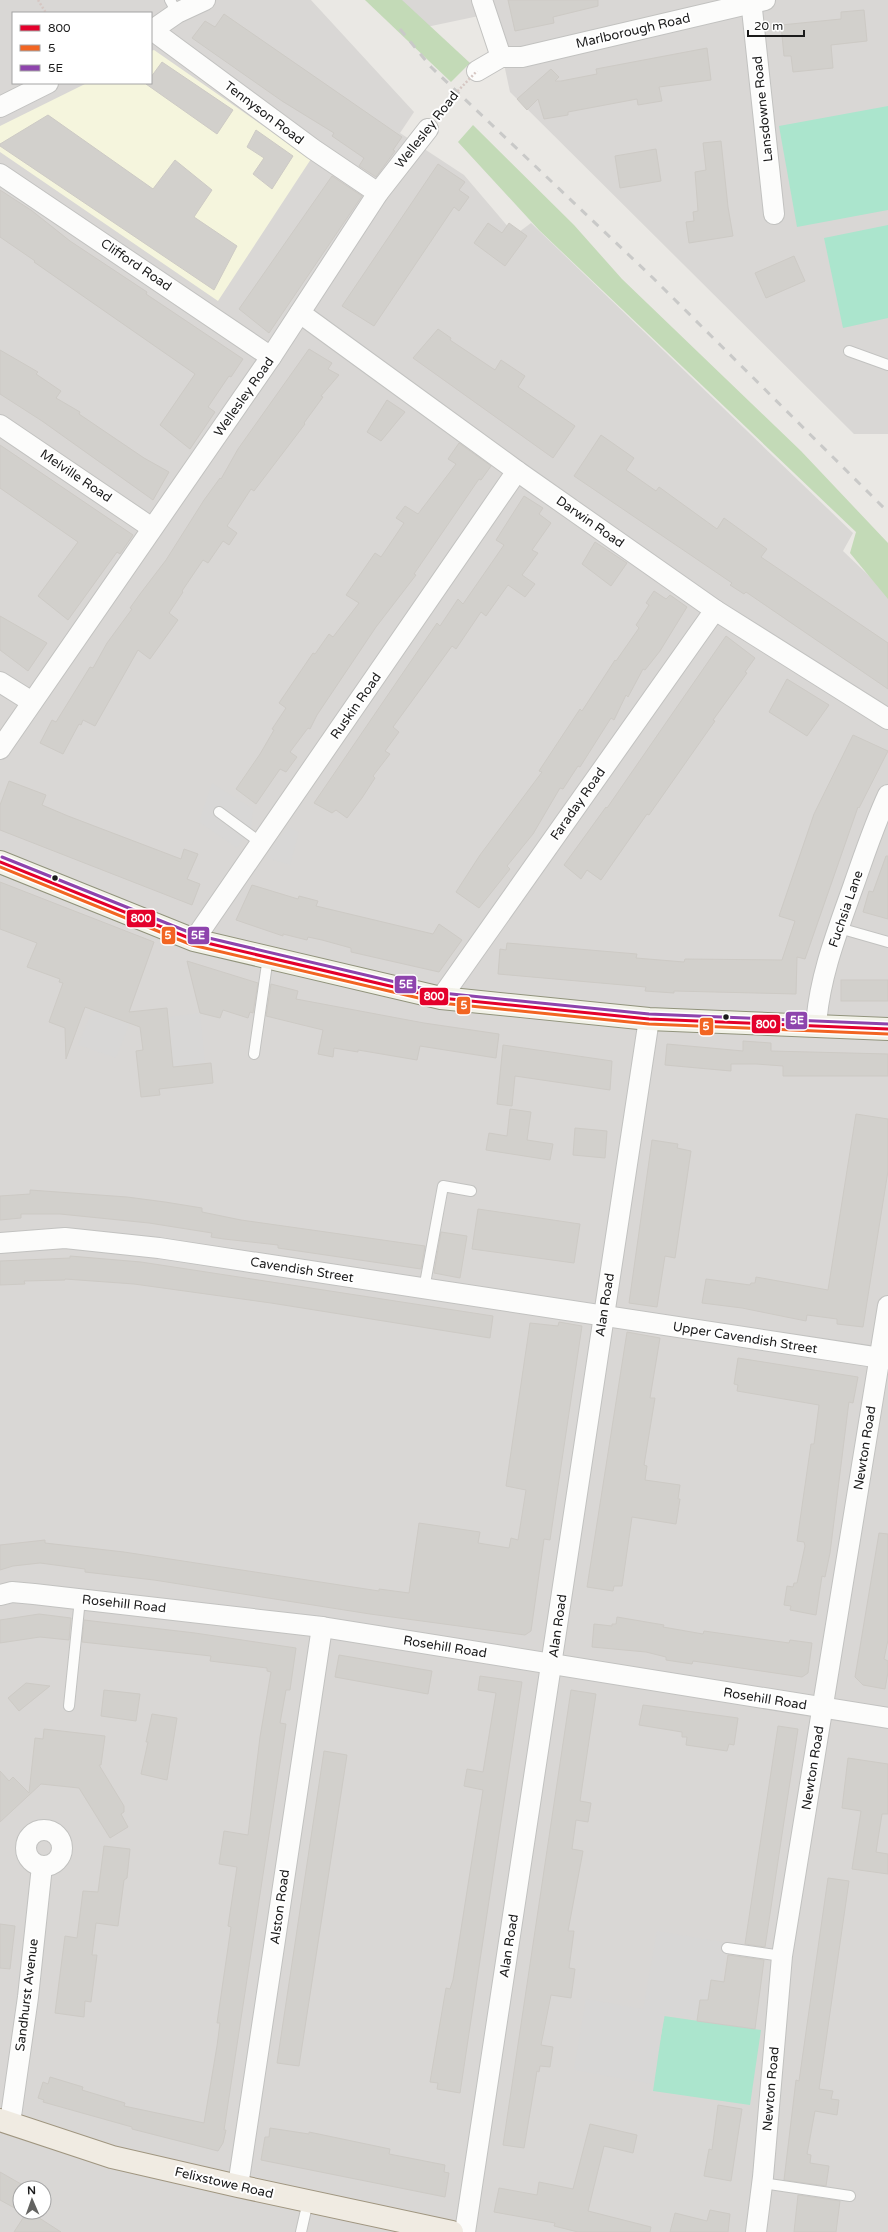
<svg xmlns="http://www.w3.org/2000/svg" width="888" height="2232" viewBox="0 0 888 2232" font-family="'Varela Round',sans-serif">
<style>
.residential{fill:#d9d7d5;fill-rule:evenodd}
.education{fill:#f5f5dd}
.forest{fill:#c3dab7}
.pitch{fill:#abe5cd}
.parking{fill:#d8d7d6}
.building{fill:#d2d0cc;stroke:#cdcac5}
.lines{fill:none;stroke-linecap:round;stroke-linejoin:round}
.service-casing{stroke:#c2c2c0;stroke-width:12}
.minor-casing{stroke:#c2c2c0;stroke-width:22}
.secondary-casing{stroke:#91937c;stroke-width:24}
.primary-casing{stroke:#a09680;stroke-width:24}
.path{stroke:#d6c7c3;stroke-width:2.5;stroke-dasharray:2 2;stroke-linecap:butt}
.service{stroke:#fcfcfb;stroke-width:10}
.minor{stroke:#fcfcfb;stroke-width:20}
.secondary{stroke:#f2f2e8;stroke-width:22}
.primary{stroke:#f0ebe2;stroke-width:22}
.rail{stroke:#c9c9c8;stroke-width:3;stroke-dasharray:8 8;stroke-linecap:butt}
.path-bridge{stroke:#d6c7c3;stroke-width:2.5;stroke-dasharray:2 2;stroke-linecap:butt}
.bus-1-casing{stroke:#fff;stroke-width:6}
.bus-2-casing{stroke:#fff;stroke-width:6}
.bus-3-casing{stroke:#fff;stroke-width:6}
.bus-1{stroke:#e4002b;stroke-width:3}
.bus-2{stroke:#f26522;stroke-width:3}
.bus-3{stroke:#8e44ad;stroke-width:3}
.bus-dot{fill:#1b1b1b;stroke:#fff;stroke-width:1.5}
.labels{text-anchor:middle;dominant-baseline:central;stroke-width:4;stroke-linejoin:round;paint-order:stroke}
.street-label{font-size:13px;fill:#1b1b1b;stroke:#fff}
.line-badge{stroke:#fff;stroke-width:1.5}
.badge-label{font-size:11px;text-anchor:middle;font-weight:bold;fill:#fff}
</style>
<rect width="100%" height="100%" fill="#eae8e4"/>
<g class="residential">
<path d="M0,0H311L414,112L400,133L464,175L515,235L531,223L853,533L843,551L888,594V2232H0ZM13,13H151V83H13ZM20,2188H44V2212H20Z"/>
<polygon points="390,0 888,0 888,434 854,434 510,92 493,13 417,29"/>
</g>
<polygon class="education" points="154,50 311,159 218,301 0,152 0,126 87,83 151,83 151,51"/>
<g class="forest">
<polygon points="365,0 402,0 470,63 451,82"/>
<polygon points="473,125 574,225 622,279 801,451 888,543 888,599 850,553 856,532 539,230 458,142"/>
</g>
<g class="pitch">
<polygon points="888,106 888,210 797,227 779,126"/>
<polygon points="888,225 888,318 843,328 824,238"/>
<polygon points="664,2016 761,2030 750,2105 653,2091"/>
</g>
<g class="parking">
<polygon points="212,783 253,809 251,828 237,848 199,822"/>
<polygon points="288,827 299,832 290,865 267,858 274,844"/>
<polygon points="93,1009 130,1023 116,1058 78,1045"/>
<polygon points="200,1013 205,1063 173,1067 168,1017"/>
<polygon points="657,1931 728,1943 714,2022 665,2014 652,2084 574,2070 586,1999 643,2009"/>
</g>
<g class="building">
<polygon points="508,0 598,0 598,6 553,17 554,23 515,31"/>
<polygon points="864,10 867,41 831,45 833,68 793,72 791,56 784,56 781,25 841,19 841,12"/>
<polygon points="224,14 402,137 393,150 395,151 376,177 359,166 364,158 332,136 334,133 282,101 192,38 205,21 215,27"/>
<polygon points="707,48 711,80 659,87 662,101 638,105 637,99 568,112 568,115 544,119 538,99 527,110 517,99 551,69 559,77 555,81 561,81 597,74 596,69"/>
<polygon points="162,62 233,110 217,134 146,84 151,83 151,77"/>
<polygon points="48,115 153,189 175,160 212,190 194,217 237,246 214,290 0,146 0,144"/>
<polygon points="256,130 293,156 272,189 253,174 264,158 247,147"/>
<polygon points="721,141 728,207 733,236 689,243 686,222 694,221 693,212 698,211 695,172 706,170 703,143"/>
<polygon points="656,149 661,181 620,188 615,156"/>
<polygon points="438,164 465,182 459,190 469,197 459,211 454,207 374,326 342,306"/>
<polygon points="332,176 362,196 269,333 239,309"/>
<polygon points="0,190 31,210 70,241 147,292 146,294 243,359 231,377 229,376 208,407 215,412 190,449 160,425 195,374 34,262 35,261 0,237"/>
<polygon points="488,223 502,233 509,223 527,236 505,266 474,243"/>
<polygon points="794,256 805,281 766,298 755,273"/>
<polygon points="438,329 451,338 450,340 495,370 501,360 525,376 518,387 575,426 553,458 413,358"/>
<polygon points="309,349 332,363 328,369 339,375 321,396 323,397 304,423 305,424 254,491 251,489 227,526 237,533 229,545 223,541 208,563 203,560 182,591 183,592 169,613 178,620 150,659 138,650 95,726 83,720 81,725 79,724 63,754 40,743 52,720 56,722 90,667 93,668 107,643 132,609 130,608 140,594 166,560 204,500 220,478 221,479 238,449"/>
<polygon points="0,350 38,372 36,374 61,391 56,398 80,412 79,414 144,458 169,472 153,500 42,421 0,394"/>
<polygon points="387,400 405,412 381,441 367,432"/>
<polygon points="601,435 634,458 626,470 656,491 659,487 717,529 724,518 767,549 761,557 888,643 888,689 746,592 744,594 730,585 732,583 574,476"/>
<polygon points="459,443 491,466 481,480 479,479 414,574 416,575 376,627 317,715 310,729 308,728 290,752 297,757 286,772 280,769 256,804 236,789 260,754 274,730 272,729 286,708 279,703 313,653 315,654 329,634 333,637 359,603 346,595 375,553 381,557 404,523 396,518 405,506 418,514 456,464 448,459"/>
<polygon points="0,445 133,535 120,554 117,552 68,620 38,596 78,542 0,488"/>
<polygon points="524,496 543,508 539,514 551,523 532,550 538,553 522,575 535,584 525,597 508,585 486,616 481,612 456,649 452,646 393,727 399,732 385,751 390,754 373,776 375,778 362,798 347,818 336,810 332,813 314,803 437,623 440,626 458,599 463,604 504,545 496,540"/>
<polygon points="595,542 627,563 611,586 582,564"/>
<polygon points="654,591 666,599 670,595 687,607 660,651 645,670 643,669 628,697 626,695 614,720 611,718 580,767 578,766 563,789 560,788 533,834 507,866 510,869 479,908 456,892 480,855 542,772 539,771 580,709 582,711 615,660 616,661 639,628 636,625 649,605 646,603"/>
<polygon points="0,616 47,643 28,671 0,650"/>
<polygon points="726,636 755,658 745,672 747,673 713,720 715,721 710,728 649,815 647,814 601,880 587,870 581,879 564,865 606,807 607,808"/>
<polygon points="787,679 829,705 807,736 769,712"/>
<polygon points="853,735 888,751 859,808 858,807 805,959 797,957 796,994 674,991 674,993 645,991 646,987 498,974 500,949 506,950 507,943 637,954 636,958 684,962 685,959 782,960 795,921 779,916 814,814"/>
<polygon points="9,781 46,795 42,805 68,816 181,859 184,849 198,854 187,879 200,884 192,905 0,830 0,805"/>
<polygon points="886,856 888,856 888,919 863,912 869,891 873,892"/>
<polygon points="0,882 154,942 129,1012 167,1008 173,1067 211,1063 213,1083 159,1089 160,1095 141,1097 136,1051 143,1050 140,1027 85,1007 66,1059 65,1028 49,1022 63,983 59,982 60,979 27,967 37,943 0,929"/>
<polygon points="252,885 298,899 299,896 318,901 316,906 433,934 439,924 462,940 439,972 351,952 351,948 322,940 308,937 307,940 283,934 283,936 236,920"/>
<polygon points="187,961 258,983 253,1013 250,1012 248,1018 223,1010 220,1018 200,1013"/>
<rect x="841" y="980" width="47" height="21"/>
<polygon points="271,984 298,991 296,999 424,1023 499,1034 496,1058 420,1046 417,1060 358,1050 358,1052 334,1048 333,1057 318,1054 323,1030 266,1016"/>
<polygon points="743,1041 771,1043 771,1051 888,1054 888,1076 783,1076 783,1066 756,1064 731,1064 731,1071 665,1065 667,1044 743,1051"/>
<polygon points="503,1045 612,1061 610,1090 515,1076 512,1106 497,1104"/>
<polygon points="510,1109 531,1112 527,1140 553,1144 550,1160 486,1150 489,1133 507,1136"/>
<polygon points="856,1114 888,1119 888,1171 863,1327 837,1324 837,1319 807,1315 806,1321 742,1308 702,1303 706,1279 750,1285 751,1283 755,1283 756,1277 828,1290"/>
<polygon points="575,1128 607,1131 605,1158 573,1155"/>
<polygon points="652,1140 678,1144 677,1148 691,1151 675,1258 665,1256 657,1307 629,1303"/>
<polygon points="30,1190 127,1197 165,1202 202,1208 202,1212 241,1220 425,1246 421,1269 278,1248 278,1245 224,1239 211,1237 212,1233 149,1223 60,1214 21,1214 21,1218 0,1220 0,1196 30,1194"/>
<polygon points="478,1209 580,1224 574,1263 472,1249"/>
<polygon points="441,1232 467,1236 460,1278 434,1273"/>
<polygon points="70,1256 141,1262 493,1316 490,1338 271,1303 134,1284 65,1279 65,1280 24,1281 25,1284 0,1285 0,1261 70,1258"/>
<polygon points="559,1322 582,1326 550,1540 544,1539 531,1631 525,1635 370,1614 154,1580 85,1572 85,1569 40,1563 13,1566 0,1570 0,1545 45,1540 45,1543 124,1552 379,1591 379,1589 409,1593 419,1523 480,1532 478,1543 509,1548 511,1538 518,1540 526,1490 506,1486 530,1323 558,1326"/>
<polygon points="627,1332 660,1338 650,1398 655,1398 644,1465 647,1466 645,1480 680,1485 678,1499 680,1499 676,1524 632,1517 622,1586 614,1586 613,1591 587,1587"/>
<polygon points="738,1358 858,1377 853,1403 849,1402 848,1409 830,1553 825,1577 822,1576 816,1615 790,1610 791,1606 784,1605 787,1586 793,1587 794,1583 797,1583 805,1546 804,1542 797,1541 811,1444 814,1444 819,1405 737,1391 738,1385 734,1384"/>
<polygon points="879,1533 888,1534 888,1640 884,1659 888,1661 888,1672 885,1689 863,1685 855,1677"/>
<polygon points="39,1614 71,1618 69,1640 40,1637 0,1643 0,1620"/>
<polygon points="617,1617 664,1625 663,1627 703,1634 704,1631 789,1643 790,1640 812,1643 808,1673 802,1677 693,1661 692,1664 666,1660 666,1657 646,1652 592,1647 594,1624 612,1626 612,1624 616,1624"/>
<polygon points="84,1620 195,1633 296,1648 290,1690 286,1690 280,1723 286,1724 224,2130 226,2130 223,2143 218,2151 132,2129 132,2127 43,2102 44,2100 38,2098 43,2082 48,2084 50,2077 83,2087 82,2090 125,2103 124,2106 204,2123 217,2046 220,2023 217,2023 231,1927 228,1926 237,1867 219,1864 224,1831 248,1835 260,1737 271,1672 267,1671 267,1668 210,1661 211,1656 82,1642"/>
<polygon points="339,1655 432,1671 428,1694 335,1677"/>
<polygon points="480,1676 522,1682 460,2093 437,2089 438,2083 430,2082 446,1988 450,1989 453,1980 483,1790 464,1786 467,1769 483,1772 496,1693 478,1690"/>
<polygon points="26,1683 50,1686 19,1711 8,1698"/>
<polygon points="104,1690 140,1694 136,1721 101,1716"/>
<polygon points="571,1690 596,1694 580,1801 591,1803 588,1822 576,1820 572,1849 583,1851 568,1931 574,1931 569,1968 575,1969 571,1998 551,1995 541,2045 553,2047 550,2067 540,2066 539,2072 537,2071 524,2148 503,2145"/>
<polygon points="643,1705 738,1718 734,1745 729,1744 727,1751 686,1745 687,1737 682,1737 682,1732 639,1725"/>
<polygon points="152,1714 177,1718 167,1780 141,1774 148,1742 146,1742"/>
<polygon points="778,1726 798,1729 765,1947 745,1944"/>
<polygon points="44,1729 105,1736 101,1765 99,1765 124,1806 124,1812 121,1814 128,1827 110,1838 79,1788 41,1784 0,1822 0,1771 9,1781 13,1777 29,1793 35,1738 43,1739"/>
<polygon points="324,1751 347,1755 299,2066 277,2063"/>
<polygon points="848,1758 888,1764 888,1814 882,1814 876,1852 888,1854 888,1874 852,1869 861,1811 842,1808"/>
<polygon points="104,1846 130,1849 127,1878 124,1880 118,1926 96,1923 92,1955 97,1955 91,2002 85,2001 84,2017 55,2013 65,1936 77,1938 83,1891 98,1892"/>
<polygon points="828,1878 849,1881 819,2089 833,2091 831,2099 839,2100 837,2115 815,2111 807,2154 811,2155 810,2163 829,2166 826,2186 784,2180 796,2080 799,2081"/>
<polygon points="0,1924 15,1926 10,1969 0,1968"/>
<polygon points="728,1955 764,1960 755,2029 697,2021 700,2000 708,2000 711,1980 724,1982"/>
<polygon points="718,2105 742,2109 731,2181 704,2176 709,2149 712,2150"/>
<polygon points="590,2124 637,2135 633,2153 604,2146 588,2211 651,2227 650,2232 578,2232 554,2226 555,2223 494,2212 499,2188 537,2195 539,2182 573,2189"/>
<polygon points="270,2128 309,2134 309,2132 390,2149 389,2154 445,2165 444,2172 449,2173 445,2197 261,2160 265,2137 269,2137"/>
<polygon points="0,2172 28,2188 20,2188 20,2211 0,2200"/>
<polygon points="798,2195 840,2201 836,2232 794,2232"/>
<polygon points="710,2210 730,2214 728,2232 670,2232 675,2213 707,2221"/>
<polygon points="27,2212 30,2212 61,2232 14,2232"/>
</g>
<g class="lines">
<defs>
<g id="service">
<polyline points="170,0 177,13"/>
<polyline points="849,351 888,365"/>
<polyline points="219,812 261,843"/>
<polyline points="839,928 888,942"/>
<polyline points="254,1054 268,957"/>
<polyline points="424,1289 443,1186 471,1191"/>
<polyline points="69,1706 80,1599"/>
<polyline points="727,1948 782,1956"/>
<polyline points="762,2183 850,2196"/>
<polyline points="301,2232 308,2201"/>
</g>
<g id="minor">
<polyline points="482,0 501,57"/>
<polyline points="751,0 774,214"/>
<polyline points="152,30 313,149 378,193"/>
<polyline points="151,31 177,13 205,0"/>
<polyline points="501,57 522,57 765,0"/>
<polyline points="477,71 501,57"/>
<polyline points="0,107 48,83"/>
<polyline points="0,174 271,357"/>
<polyline points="300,313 517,471 715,610 888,719"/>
<polyline points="0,425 152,528"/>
<polyline points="0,682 32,702"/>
<polyline points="0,749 271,357 378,193 428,129"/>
<polyline points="194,940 517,471"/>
<polyline points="441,998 715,610"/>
<path d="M816,1026C819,978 837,932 853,887C864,856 874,825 888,795"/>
<polyline points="0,1243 65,1238 159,1248 888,1359"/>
<polyline points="0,1595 12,1592 34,1594 322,1627 888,1718"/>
<circle cx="44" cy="1848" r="18"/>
<polyline points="10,2123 28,1997 42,1866"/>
<polyline points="238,2186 322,1627"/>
<polyline points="465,2232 649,1019"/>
<polyline points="756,2232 763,2177 782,1956 888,1306"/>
</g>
<polyline id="secondary" points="0,862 194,940 441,998 649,1019 888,1029"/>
<polyline id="primary" points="0,2120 112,2157 238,2186 452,2232"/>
</defs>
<use href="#service" class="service-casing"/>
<use href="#minor" class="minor-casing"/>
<use href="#secondary" class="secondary-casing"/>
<use href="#primary" class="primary-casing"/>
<polyline class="path" points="38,0 46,13"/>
<use href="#service" class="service"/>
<use href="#minor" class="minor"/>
<use href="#secondary" class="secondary"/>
<use href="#primary" class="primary"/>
<polyline class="rail" points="400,29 431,67 653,278 888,512"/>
<polyline class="path-bridge" points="428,129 451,98 477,71"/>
<defs>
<polyline id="bus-1" points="0,862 194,940 441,998 649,1019 888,1029"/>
<polyline id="bus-2" points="0,867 192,945 440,1003 649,1024 888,1034"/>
<polyline id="bus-3" points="2,857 196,935 442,993 649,1014 888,1024"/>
</defs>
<use href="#bus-1" class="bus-1-casing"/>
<use href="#bus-2" class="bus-2-casing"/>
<use href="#bus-3" class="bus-3-casing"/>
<use href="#bus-1" class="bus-1"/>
<use href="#bus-2" class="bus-2"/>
<use href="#bus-3" class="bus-3"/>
</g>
<g class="bus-dot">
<circle cx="55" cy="878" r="3.5"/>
<circle cx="726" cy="1017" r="3.5"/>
</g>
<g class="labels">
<g class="street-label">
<text transform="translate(633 31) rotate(-13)">Marlborough Road</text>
<text transform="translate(763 109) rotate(-96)">Lansdowne Road</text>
<text transform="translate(264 113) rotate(37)">Tennyson Road</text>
<text transform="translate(427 130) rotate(-52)">Wellesley Road</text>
<text transform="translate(136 265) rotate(34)">Clifford Road</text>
<text transform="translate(244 397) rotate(-55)">Wellesley Road</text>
<text transform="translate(76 476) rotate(34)">Melville Road</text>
<text transform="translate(590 522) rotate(35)">Darwin Road</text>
<text transform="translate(356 706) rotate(-55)">Ruskin Road</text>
<text transform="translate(578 804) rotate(-55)">Faraday Road</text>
<text transform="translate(846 909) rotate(-71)">Fuchsia Lane</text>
<text transform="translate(302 1270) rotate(9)">Cavendish Street</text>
<text transform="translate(605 1305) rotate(-81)">Alan Road</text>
<text transform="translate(745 1338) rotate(9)">Upper Cavendish Street</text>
<text transform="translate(865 1448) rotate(-81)">Newton Road</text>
<text transform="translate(124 1604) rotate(6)">Rosehill Road</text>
<text transform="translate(558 1626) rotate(-82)">Alan Road</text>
<text transform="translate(445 1647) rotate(9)">Rosehill Road</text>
<text transform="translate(765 1699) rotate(9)">Rosehill Road</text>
<text transform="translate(813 1768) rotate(-81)">Newton Road</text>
<text transform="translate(280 1907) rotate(-82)">Alston Road</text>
<text transform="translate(509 1946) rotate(-81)">Alan Road</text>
<text transform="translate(27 1995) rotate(-83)">Sandhurst Avenue</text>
<text transform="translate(771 2089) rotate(-85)">Newton Road</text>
<text transform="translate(224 2183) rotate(13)">Felixstowe Road</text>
</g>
</g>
<g class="line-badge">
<rect x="126" y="909" width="30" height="19" rx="4" fill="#e4002b"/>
<rect x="161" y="926" width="15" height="19" rx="4" fill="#f26522"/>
<rect x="187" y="926" width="23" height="19" rx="4" fill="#8e44ad"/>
<rect x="394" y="975" width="23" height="19" rx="4" fill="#8e44ad"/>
<rect x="419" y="987" width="30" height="19" rx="4" fill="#e4002b"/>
<rect x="456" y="996" width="15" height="19" rx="4" fill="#f26522"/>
<rect x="785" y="1011" width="23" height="19" rx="4" fill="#8e44ad"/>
<rect x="751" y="1014" width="30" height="20" rx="4" fill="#e4002b"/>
<rect x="699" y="1017" width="15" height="19" rx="4" fill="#f26522"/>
</g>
<g class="badge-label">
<text x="141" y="922">800</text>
<text x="168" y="939">5</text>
<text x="198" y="939">5E</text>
<text x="406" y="988">5E</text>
<text x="434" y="1000">800</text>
<text x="464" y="1009">5</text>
<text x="797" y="1024">5E</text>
<text x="766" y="1028">800</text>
<text x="706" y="1030">5</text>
</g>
<rect x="12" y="12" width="140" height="72" fill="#ffffff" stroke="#a4a4a4"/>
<rect x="20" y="25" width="20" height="6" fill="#e4002b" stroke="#a4a4a4"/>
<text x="48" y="32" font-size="12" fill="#1b1b1b">800</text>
<rect x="20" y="45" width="20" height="6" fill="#f26522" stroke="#a4a4a4"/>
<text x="48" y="52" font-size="12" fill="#1b1b1b">5</text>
<rect x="20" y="65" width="20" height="6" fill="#8e44ad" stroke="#a4a4a4"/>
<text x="48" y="72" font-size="12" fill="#1b1b1b">5E</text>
<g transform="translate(32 2200) rotate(358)"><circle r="19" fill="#ffffff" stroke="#a4a4a4"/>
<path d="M0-3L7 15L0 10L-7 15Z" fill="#636361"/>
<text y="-6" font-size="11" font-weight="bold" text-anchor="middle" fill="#1b1b1b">N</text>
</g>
<path d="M748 30v6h56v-6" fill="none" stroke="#1b1b1b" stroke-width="2"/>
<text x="754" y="30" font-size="12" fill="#1b1b1b" stroke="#ffffff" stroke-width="3" paint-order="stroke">20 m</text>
</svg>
